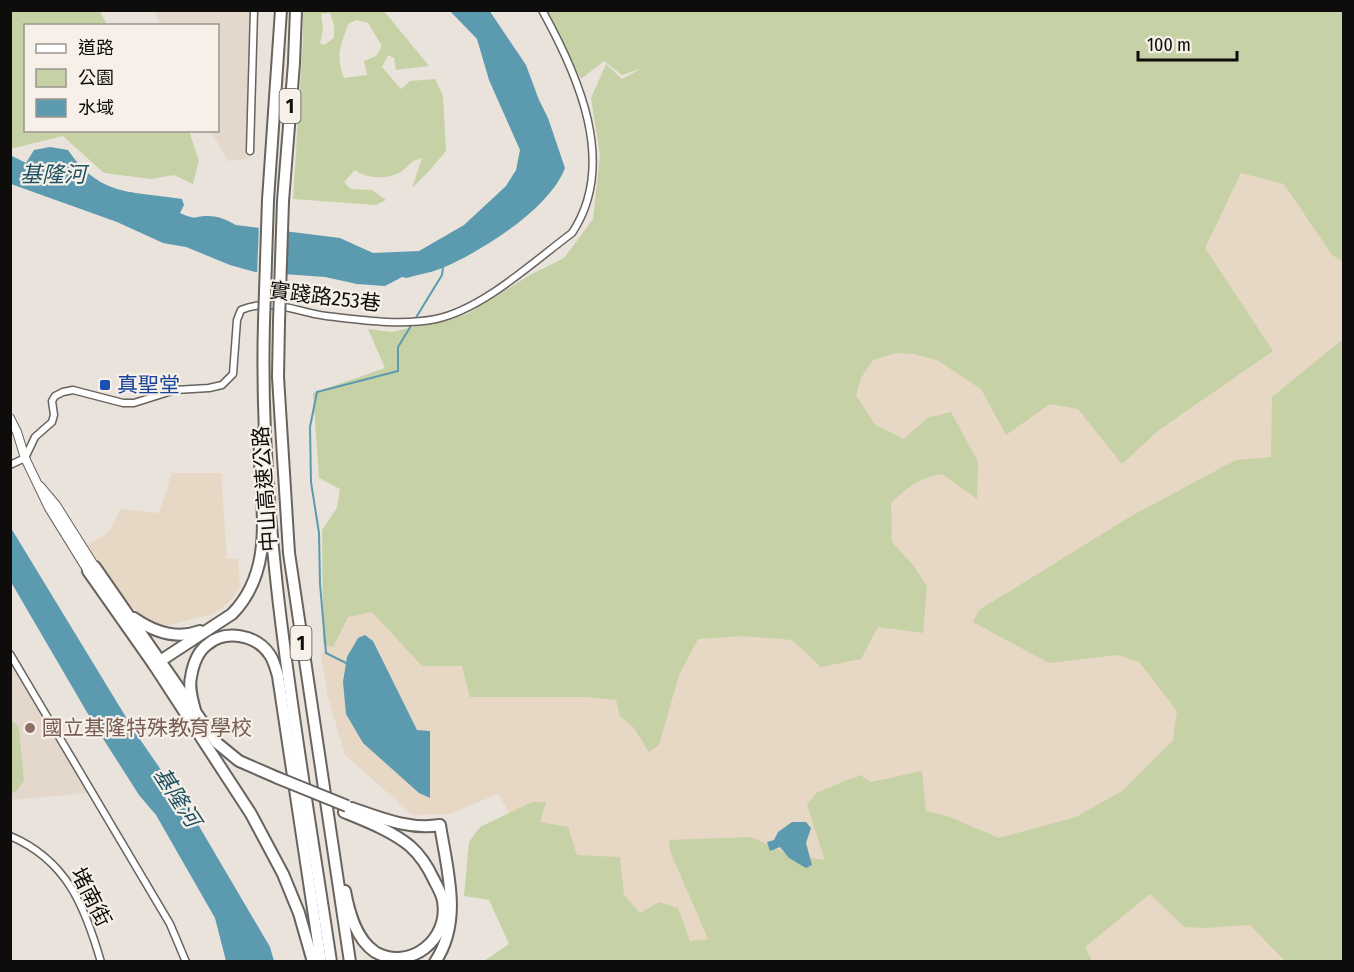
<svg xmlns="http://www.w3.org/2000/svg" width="1354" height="972" viewBox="0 0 1354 972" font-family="'Fira Sans Condensed','Noto Sans TC',sans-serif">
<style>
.built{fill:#e3d8cb}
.industrial{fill:#e7d7c5}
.green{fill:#c6d2a5;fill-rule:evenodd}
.water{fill:#5c9ab0}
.pier{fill:#e9e3dc}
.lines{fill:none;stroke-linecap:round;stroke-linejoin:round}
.stream{stroke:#5c9ab0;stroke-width:2}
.minor-casing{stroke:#68635e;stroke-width:9}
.tertiary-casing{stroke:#68635e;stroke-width:10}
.motorway-casing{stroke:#68635e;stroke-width:14}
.minor{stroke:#fff;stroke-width:6}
.tertiary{stroke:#fff;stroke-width:8}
.motorway{stroke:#fff;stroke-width:10}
.motorway-bridge-casing{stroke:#68635e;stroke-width:14;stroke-linecap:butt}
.motorway-bridge{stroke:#fff;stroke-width:10}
.transit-dot{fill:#1a4fb4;stroke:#f6f0e9;stroke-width:2}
.education-dot{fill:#8d6e63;stroke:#f6f0e9;stroke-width:2}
.labels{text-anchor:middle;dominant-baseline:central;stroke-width:4.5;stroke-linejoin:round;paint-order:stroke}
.shield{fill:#f6f0e9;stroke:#54514e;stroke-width:1.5}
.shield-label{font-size:20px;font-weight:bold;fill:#0f0d0b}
.street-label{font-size:21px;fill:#0f0d0b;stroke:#f6f0e9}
.transit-label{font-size:21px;fill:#164399;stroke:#f6f0e9;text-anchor:start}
.education-label{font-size:21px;fill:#785e54;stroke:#f6f0e9;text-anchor:start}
.water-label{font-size:22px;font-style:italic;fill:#1f5363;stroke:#f6f0e9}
</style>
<rect width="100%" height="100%" fill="#e9e3dc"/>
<g class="built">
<polygon points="154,11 254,11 254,151 247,159 228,161 211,131 218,130 218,26 161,25"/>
<polygon points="11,662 88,793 11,800"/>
</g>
<g class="industrial">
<polygon points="1343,89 1343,393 1331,961 534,961 558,892 498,794 449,814 413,815 345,755 328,697 321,655 398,509 875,312"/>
<polygon points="172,473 221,473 227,559 238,558 240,587 228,603 213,614 165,626 153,624 122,599 86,546 108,533 121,509 159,513"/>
</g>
<g class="green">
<polygon points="14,11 100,11 107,25 26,26 26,130 189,131 199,161 193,184 174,175 151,179 104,173 63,136 14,148 11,147 10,12"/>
<path d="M303,11H384L429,66L396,70L394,58L388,55L382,67L401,89L410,81L435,79L443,96L446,151L431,169L412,188L422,158C410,161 411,164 402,171C388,180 367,179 355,170L344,182L351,189L372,190L386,200L376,205L293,199L303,38ZM330,13L334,25V38L324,45L320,43L323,29L321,14ZM356,20L368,23L382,46L376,56L364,61L367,75L344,78C335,54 341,46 348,24Z"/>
<path d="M547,11H1343V262L1332,255L1284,184L1241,173L1205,248L1273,351L1159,430L1122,464L1078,409L1050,404L1006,435L981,389L937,360L913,354L896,353L873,360L861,378L856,395L875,425L904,439L927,418L951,412L978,462L977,499L942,474C919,478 908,487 891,503L892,542L913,565L927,586L923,633L878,627L861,659L821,667L792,640L744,636L698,639L679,675L659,745L649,752L634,728L620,716L616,700L585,697H470L462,666H422L372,612L348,617L333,647L323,644L322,530L337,508L340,489L319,478L313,393L385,368L368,329L392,332L467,314L530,275L564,258L593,219L600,155L591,98L606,64L622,79L640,69L622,75L604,61L581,79Z"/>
<polygon points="1343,339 1343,961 1285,961 1250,925 1206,928 1184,927 1150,894 1085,947 1092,961 484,961 509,944 489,900 464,896 469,842 480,827 532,802 546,802 540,822 568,827 577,855 620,857 624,895 640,913 659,902 678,908 690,941 708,939 670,851 669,840 751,837 792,856 825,860 807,805 816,793 860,775 871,782 922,771 926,811 950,817 999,838 1076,817 1122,791 1173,740 1177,711 1139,662 1118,655 1049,663 973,622 979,610 1133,515 1236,460 1271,457 1272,397"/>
<polygon points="10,719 19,727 24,781 16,791 11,794"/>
</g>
<g class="water">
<path d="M489,10L526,65L539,100L548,118L565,168C550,208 485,249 447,266C435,272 420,274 407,278L402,277L385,286L357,284L325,277L255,272L230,265L186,247L163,243L117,222L11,184L10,155L26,163L34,150L50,147L68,150C100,197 131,191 182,199L184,205L180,213C198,221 192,216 208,216C219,216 227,220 236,225L340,238L373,253L419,251L464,225L506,186L516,170L520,150L489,80L477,39L450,11Z"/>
<polygon points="11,528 135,732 196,821 270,947 274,961 226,961 215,918 156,815 139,795 95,726 11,582"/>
<polygon points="365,635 373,641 417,730 430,731 430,798 419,793 363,743 346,714 343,682 347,657 358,638"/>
<polygon points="792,822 806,822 811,828 806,843 812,865 806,868 789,858 780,847 770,851 767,842 774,840 778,832"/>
</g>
<polygon class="pier" points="259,225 285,229 284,278 257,276"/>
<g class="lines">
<polyline class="stream" points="346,663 326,653 320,584 319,533 311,482 310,427 317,392 398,371 398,347 442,275 443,267"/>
<defs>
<g id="minor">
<polyline points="250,151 254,10"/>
<path d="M10,465L25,458L35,437L52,422L54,415L52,401L55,396L63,392L73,390L123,403H134L175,390L209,388L222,385L233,374L237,320L241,310C273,297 295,312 326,316C361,320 401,326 436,319C483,309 533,262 572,233C618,164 578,75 542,10"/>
<polyline points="10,654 170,924 186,962"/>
<path d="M10,836C67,860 85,907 101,962"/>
</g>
<polyline id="tertiary" points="10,418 17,432 25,458 49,508 88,571 95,567 56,505 40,486"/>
<g id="motorway">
<polyline points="268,200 281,10"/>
<polyline points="283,201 294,63 296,10"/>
<path d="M264,322C258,535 300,751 331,962"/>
<polyline points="279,322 278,377 289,553 350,962"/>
<polyline points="95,567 217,743 239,761 278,778"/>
<polyline points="88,571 154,665 251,814 283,874 299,913 313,962"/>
<path d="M134,618C154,632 176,640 200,631"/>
<path d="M154,665L232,614C280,565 257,496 260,434"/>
<path d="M197,718C194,705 188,690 191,677C193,665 198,651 208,644C226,629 257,635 270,655C274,661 276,669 278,676L321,962"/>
<path d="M352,808C381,818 409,830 440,825C447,870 463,921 435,962"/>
<path d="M344,812C366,821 392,831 410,846C420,855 428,867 434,880C437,886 442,894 443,901C450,939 410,972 375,952C356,939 349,913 345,891"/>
</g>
</defs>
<use href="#minor" class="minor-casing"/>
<use href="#tertiary" class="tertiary-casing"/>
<use href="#motorway" class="motorway-casing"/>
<use href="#minor" class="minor"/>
<use href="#tertiary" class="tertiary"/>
<use href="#motorway" class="motorway"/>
<defs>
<g id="motorway-bridge">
<polyline points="264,322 268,200"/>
<polyline points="279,322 283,201"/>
<polyline points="278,778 347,806"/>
</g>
</defs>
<use href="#motorway-bridge" class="motorway-bridge-casing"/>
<use href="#motorway-bridge" class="motorway-bridge"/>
</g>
<rect class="transit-dot" x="99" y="379" width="12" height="12" rx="3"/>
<circle class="education-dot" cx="30" cy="728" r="6"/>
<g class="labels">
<g class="shield">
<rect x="279.5" y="89" width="21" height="34" rx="4.5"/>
<rect x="290.5" y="626" width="21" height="34" rx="4.5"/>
</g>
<g class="shield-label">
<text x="290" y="106">1</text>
<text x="301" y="643">1</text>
</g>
<g class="street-label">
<text transform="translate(325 297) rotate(7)">實踐路253巷</text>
<text transform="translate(265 489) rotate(-94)">中山高速公路</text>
<text transform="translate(91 897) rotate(63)">堵南街</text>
</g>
<g class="transit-label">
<text x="117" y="385">真聖堂</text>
</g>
<g class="education-label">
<text x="42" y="728">國立基隆特殊教育學校</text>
</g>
<g class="water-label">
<text x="53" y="174">基隆河</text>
<text transform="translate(177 797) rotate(57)">基隆河</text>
</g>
</g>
<rect width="1354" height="972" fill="none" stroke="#0f0d0b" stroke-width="24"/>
<rect x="24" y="24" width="195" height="108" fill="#f6f0e9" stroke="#9a9590" stroke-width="1.5"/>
<rect x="36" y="44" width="30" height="9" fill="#ffffff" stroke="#9a9590" stroke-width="1.5"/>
<text x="78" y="54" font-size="18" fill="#0f0d0b">道路</text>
<rect x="36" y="69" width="30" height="18" fill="#c6d2a5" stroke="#9a9590" stroke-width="1.5"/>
<text x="78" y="84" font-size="18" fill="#0f0d0b">公園</text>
<rect x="36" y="99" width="30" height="18" fill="#5c9ab0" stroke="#9a9590" stroke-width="1.5"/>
<text x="78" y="114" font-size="18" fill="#0f0d0b">水域</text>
<path d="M1138 51v9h99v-9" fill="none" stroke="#0f0d0b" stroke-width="3"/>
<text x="1147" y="51" font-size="18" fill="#0f0d0b" stroke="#f6f0e9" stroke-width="4.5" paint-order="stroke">100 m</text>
</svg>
